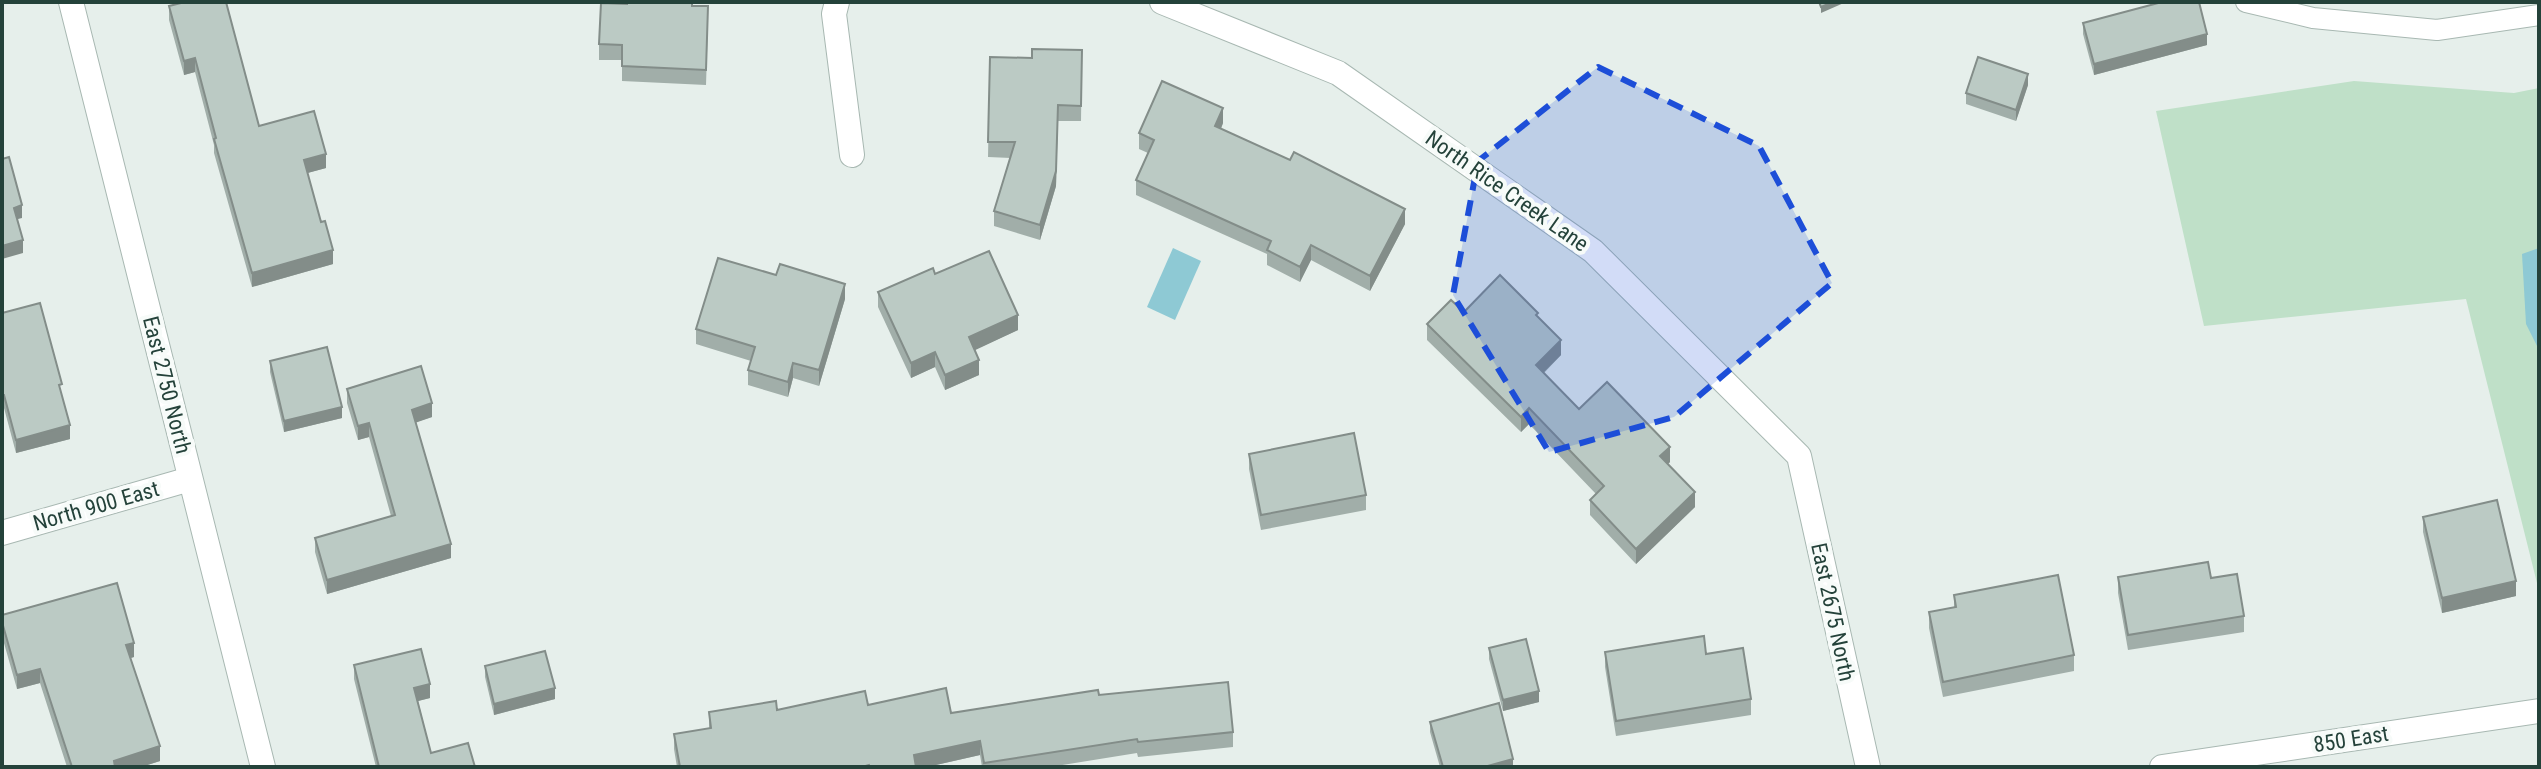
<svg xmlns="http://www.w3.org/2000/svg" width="2541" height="769" viewBox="0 0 2541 769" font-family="'Roboto Condensed',sans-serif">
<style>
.green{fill:#bfe0c8}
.water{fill:#8ec9d4}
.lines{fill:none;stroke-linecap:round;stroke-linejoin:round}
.service-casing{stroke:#a8b8b2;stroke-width:22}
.minor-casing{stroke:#a8b8b2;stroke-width:26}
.service{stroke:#fff;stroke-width:20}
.minor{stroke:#fff;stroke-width:24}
.wall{fill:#a1aea9}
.shaded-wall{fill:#838d89}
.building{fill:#bbcac4;stroke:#838d89;stroke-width:2}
.marked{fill:#1d4ed8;fill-opacity:0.2;stroke:#1d4ed8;stroke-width:6;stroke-dasharray:16 10;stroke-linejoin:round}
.labels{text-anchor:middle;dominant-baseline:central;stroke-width:8;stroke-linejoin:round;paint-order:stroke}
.street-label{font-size:22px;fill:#24423a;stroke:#f7fbf9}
</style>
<rect width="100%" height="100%" fill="#e6efeb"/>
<polygon class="green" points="2354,81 2514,93 2539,88 2539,591 2466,299 2204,326 2156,111"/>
<g class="water">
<polygon points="1173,248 1201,261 1175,320 1147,307"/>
<polygon points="2539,248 2539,350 2526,324 2522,254"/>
</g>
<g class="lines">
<defs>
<polyline id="service" points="2246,2 2313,18 2437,30 2539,15"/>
<g id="minor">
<polyline points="71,2 263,767"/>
<polyline points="837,2 834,14 852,155"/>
<polyline points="1162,2 1338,73 1593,251 1799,456 1868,767"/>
<polyline points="2,533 190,479"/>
<polyline points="2162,767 2539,711"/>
</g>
</defs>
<use href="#service" class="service-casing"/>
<use href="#minor" class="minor-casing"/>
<use href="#service" class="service"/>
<use href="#minor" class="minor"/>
</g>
<g class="wall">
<polygon points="169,6 259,126 326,168 307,173 333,264 252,287 214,153 214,145 195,72 184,75 169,20"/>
<polygon points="693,6 708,21 706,85 622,81 622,60 599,60 599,44"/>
<polygon points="2083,23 2207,45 2094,75 2083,34"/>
<polygon points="1082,50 1081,121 1058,121 1056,186 1040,240 994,226 994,211 1011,158 988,157 990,57 1032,58"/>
<polygon points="2028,85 2016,121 1966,104 1966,93"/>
<polygon points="1223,123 1221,129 1405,224 1370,291 1311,260 1300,282 1267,265 1267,254 1136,195 1136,180 1148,153 1139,149 1139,133"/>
<polygon points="935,274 1018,330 974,350 979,375 945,390 935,367 911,378 878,307 878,292"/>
<polygon points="845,299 819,386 793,378 788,397 748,385 748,370 751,361 696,344 696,329"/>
<polygon points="1464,312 1538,318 1561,355 1544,373 1579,409 1670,462 1668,464 1695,507 1636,564 1590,515 1590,500 1596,494 1529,424 1521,432 1427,340 1427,324"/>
<polygon points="2,313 62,397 70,439 16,453 4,408"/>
<polygon points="270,361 342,418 284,432 270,372"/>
<polygon points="347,389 432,417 416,422 451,558 327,594 315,552 315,538 391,516 369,437 358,440 347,403"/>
<polygon points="1249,454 1366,495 1366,510 1261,530 1249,469"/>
<polygon points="2423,517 2516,596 2442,613 2423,532"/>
<polygon points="2118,577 2211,578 2244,616 2244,632 2128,650 2118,593"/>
<polygon points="1954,595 2074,655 2074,671 1943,697 1929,628 1929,612 1954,607"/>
<polygon points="2,615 134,657 131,658 160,761 141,767 67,767 40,683 17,689 2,636"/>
<polygon points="1489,648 1539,702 1503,711 1489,659"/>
<polygon points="1605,652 1706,654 1751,699 1751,715 1616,736 1605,667"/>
<polygon points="354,665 430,698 418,701 431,753 475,767 376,767 354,679"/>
<polygon points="485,666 555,699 494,715 485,677"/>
<polygon points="1099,695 1233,732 1233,747 1138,757 1137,753 1050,767 982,767 980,755 927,767 677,767 674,749 674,734 709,729 709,712 777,710 868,705 951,713"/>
<polygon points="1430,722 1513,767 1440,767 1430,732"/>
</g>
<g class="shaded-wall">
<polygon points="1833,2 1846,2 1821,13 1821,7"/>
<polygon points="2207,34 2207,45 2094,75 2094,64"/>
<polygon points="195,58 195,72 184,75 184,61"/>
<polygon points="2028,74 2028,85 2016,121 2016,110"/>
<polygon points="1058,105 1056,186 1040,240 1040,225"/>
<polygon points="1223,108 1223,123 1215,142 1215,126"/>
<polygon points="326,154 326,168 304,174 304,160"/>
<polygon points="22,205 22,218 14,220 14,208"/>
<polygon points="1405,209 1405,224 1370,291 1370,276"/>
<polygon points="23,240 23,253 2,259 2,246"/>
<polygon points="1311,245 1311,260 1300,282 1300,267"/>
<polygon points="333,250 333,264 252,287 252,273"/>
<polygon points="845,284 845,299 819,386 819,370"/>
<polygon points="1018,315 1018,330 969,353 969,337"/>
<polygon points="1561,340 1561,355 1536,380 1536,365"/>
<polygon points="935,352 935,367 911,378 911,363"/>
<polygon points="979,360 979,375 945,390 945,375"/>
<polygon points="793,363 793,378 788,397 788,382"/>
<polygon points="2,395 4,395 4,408 2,409"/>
<polygon points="432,403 432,417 412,424 412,410"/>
<polygon points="342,407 342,418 284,432 284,421"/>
<polygon points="1529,408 1529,424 1521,432 1521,417"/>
<polygon points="369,423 369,437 358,440 358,426"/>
<polygon points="70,425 70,439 16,453 16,440"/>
<polygon points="1670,447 1670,462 1660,471 1660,456"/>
<polygon points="1695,492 1695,507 1636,564 1636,549"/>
<polygon points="451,544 451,558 327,594 327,580"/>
<polygon points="2516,581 2516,596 2442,613 2442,598"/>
<polygon points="134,643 134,657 126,659 126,645"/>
<polygon points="40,669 40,683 17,689 17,675"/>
<polygon points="430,684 430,698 414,702 414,688"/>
<polygon points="555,688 555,699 494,715 494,704"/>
<polygon points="1539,691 1539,702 1503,711 1503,700"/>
<polygon points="980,741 980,755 927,767 914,767 914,755"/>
<polygon points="160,746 160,761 141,767 114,767 114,761"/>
<polygon points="1513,759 1513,767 1484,767"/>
</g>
<g class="building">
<polygon points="185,2 226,2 259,126 314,111 326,154 304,160 321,222 325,221 333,250 252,273 214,139 216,138 195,58 184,61 169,6"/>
<polygon points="627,2 692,2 692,6 708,6 706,70 622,66 622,45 599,44 601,3 627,4"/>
<polygon points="1819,2 1833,2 1821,7"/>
<polygon points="2162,2 2199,2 2207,34 2094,64 2083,23"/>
<polygon points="1032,49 1082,50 1081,106 1058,105 1056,171 1040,225 994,211 1015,142 988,142 990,57 1032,58"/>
<polygon points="1978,57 2028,74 2016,110 1966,93"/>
<polygon points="1162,81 1223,108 1215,126 1290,160 1294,152 1405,209 1370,276 1311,245 1300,267 1267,250 1271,241 1136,180 1154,140 1139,133"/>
<polygon points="9,157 22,205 14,208 23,240 2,246 2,159"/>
<polygon points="989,251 1018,315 969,337 979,360 945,375 935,352 911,363 878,292 933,268 935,274"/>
<polygon points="718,258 776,275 780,264 845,284 819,370 793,363 788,382 748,370 755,347 696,329"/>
<polygon points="1500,275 1538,313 1536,315 1561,340 1536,365 1579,409 1607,382 1670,447 1660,456 1695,492 1636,549 1590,500 1604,486 1529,408 1521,417 1427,324 1451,300 1464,312"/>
<polygon points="40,303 62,384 59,385 70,425 16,440 4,395 2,395 2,313"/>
<polygon points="327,347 342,407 284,421 270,361"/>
<polygon points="421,366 432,403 412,410 451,544 327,580 315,538 395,515 369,423 358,426 347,389"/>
<polygon points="1354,433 1366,495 1261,515 1249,454"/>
<polygon points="2497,500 2516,581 2442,598 2423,517"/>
<polygon points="2208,562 2211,578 2237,574 2244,616 2128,635 2118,577"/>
<polygon points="2058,575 2074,655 1943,682 1929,612 1956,607 1954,595"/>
<polygon points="117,583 134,643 126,645 160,746 114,761 115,767 72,767 40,669 17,675 2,622 2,615"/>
<polygon points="1704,636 1706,654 1743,648 1751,699 1616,721 1605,652"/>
<polygon points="1526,639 1539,691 1503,700 1489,648"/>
<polygon points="421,649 430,684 414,688 431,753 468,743 475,767 379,767 354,665"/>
<polygon points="545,651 555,688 494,704 485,666"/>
<polygon points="1228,682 1233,732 1138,742 1137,739 984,763 980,741 914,755 916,767 870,767 869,765 862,767 680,767 674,734 711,728 709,712 776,701 777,710 865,691 868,705 946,688 951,713 1098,690 1099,695"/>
<polygon points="1499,703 1513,759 1484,767 1443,767 1430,722"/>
</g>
<path class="marked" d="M1598,67L1759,146L1832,283L1674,417L1549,452L1453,295L1478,161Z"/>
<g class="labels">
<g class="street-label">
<text transform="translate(1507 191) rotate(35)">North Rice Creek Lane</text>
<text transform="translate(167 385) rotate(76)">East 2750 North</text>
<text transform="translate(96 506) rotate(-16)">North 900 East</text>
<text transform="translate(1833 612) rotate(78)">East 2675 North</text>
<text transform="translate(2351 739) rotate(-9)">850 East</text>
</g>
</g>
<rect width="2541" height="769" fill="none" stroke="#24423a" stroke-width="8"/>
</svg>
